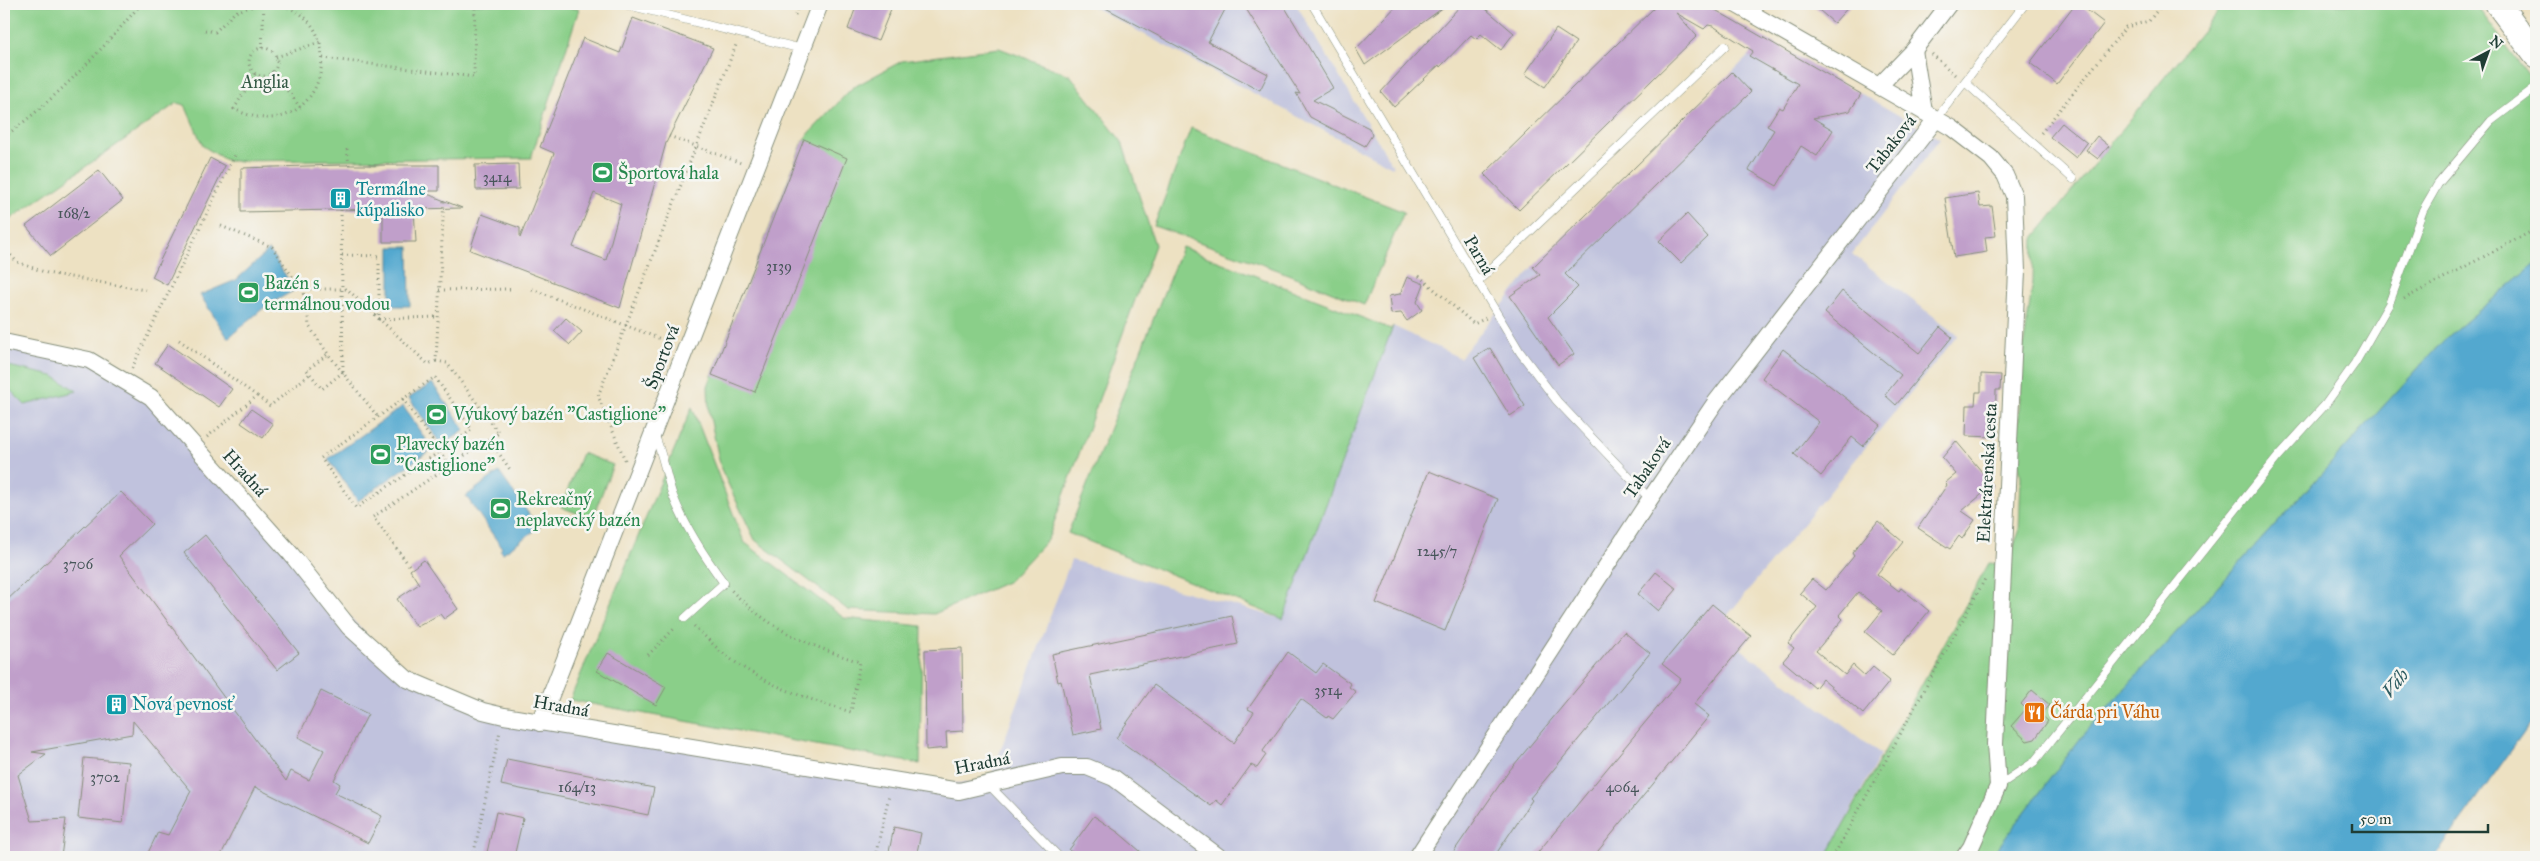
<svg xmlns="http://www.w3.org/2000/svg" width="2540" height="861" viewBox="0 0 2540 861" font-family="'IM FELL Great Primer',serif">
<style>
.industrial{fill:#c0c2dd}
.green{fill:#8acf89;stroke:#54865e}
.water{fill:#53a8cf;stroke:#397282}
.building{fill:#c09fca;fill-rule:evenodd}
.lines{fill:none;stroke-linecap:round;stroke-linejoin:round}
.lane-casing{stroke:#868f7b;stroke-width:9}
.street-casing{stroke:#868f7b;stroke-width:18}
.primary-casing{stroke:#868f7b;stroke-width:27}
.path{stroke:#868f7b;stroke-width:3;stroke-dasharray:1 4;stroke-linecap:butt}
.lane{stroke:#fff;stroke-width:8}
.street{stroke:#fff;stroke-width:16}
.primary{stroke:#fff;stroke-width:25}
.labels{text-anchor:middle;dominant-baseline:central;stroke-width:5;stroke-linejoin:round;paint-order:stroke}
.number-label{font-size:15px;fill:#47565a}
.park-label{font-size:18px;fill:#345a45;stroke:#f6f6f2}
.street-label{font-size:18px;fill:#1f3d34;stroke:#f6f6f2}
.leisure-label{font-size:18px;fill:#27864d;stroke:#f6f6f2;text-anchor:start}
.culture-label{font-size:18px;fill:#0d838f;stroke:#f6f6f2;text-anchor:start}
.food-label{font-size:18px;fill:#c56008;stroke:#f6f6f2;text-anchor:start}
.water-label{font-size:19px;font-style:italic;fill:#2f5d62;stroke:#f6f6f2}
</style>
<rect width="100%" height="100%" fill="#f6f6f2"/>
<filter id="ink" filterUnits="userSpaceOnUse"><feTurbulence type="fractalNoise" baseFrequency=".02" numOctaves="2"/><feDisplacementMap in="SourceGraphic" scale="10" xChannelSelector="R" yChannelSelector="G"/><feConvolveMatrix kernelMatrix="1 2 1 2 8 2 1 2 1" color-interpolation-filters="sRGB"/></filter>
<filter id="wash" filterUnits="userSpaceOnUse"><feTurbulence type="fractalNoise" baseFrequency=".0096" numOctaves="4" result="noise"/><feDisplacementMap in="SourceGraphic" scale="20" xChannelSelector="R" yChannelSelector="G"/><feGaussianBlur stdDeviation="1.12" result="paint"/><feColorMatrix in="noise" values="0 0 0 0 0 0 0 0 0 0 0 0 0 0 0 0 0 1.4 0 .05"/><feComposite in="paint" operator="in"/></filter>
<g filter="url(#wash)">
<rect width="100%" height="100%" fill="#ede1c2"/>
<g class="industrial">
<polygon points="1088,4 1296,4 1394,168 1197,63"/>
<polygon points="1766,39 1940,139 1852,254 1958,335 1727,616 1751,636 1741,649 1881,754 1826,857 4,857 4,342 89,360 151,397 291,554 408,679 483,711 892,781 988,784 1071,560 1283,619 1393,326 1460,358 1533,267"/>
</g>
<g class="green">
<polygon points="4,4 546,4 579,9 531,158 227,161 203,146 185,105 177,103 9,220 4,212"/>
<polygon points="2224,4 2475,4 2536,85 2536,263 2444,340 2086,731 1991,857 1826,857 1989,563 2011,565 2012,550 2019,532 2021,477 2017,452 2022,357 2033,281 2034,238"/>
<polygon points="999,48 1070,75 1122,142 1155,245 1048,539 1009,581 934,614 848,610 755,540 721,469 709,412 708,386 804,139 852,88 902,61"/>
<polygon points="1191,128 1404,212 1364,305 1278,270 1154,226"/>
<polygon points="1182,247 1391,329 1393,326 1283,619 1068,533"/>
<polygon points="4,365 53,376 77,391 25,405 4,384"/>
<polygon points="692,407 744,542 844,618 922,626 920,764 570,700"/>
<polygon points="582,453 613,465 592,519 561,507"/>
</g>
<g class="water">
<polygon points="390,247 409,247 410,306 390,306"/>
<polygon points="269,250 295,290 266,306 228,338 200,295 236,280"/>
<polygon points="2536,263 2536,716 2435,857 1991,857 2086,731 2444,340"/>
<polygon points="432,383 465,430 442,446 409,398"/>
<polygon points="403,406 432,449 358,501 328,459"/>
<polygon points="499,472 536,524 538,523 541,526 503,553 500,550 502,548 466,496"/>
</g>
<g id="blocks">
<g class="building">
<polygon points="857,4 893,4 878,41 848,29"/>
<polygon points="1098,4 1228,4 1208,42 1268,74 1260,90"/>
<polygon points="1243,4 1283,4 1333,88 1313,100 1369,128 1372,135 1365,146 1310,117 1296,93 1300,94"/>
<polygon points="1398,4 1448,4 1365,65 1356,49"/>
<polygon points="1462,4 1480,4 1514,33 1501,50 1481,34 1476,39 1471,35 1440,67 1439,65 1394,107 1381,92"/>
<polygon points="1658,4 1705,4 1861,94 1850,111 1813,118 1833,130 1817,156 1801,146 1777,186 1749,170 1774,130 1767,126 1779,107 1783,109 1798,84 1749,56 1753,51 1713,26 1708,25 1704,29 1676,13 1697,36 1519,210 1484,174"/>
<polygon points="1812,4 1851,4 1834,23"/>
<polygon points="2075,4 2079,4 2104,23 2057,84 2030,63"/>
<path d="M633,18L713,48L666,143L620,308L470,250L482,214L520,228V238L554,153L540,147L583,38L620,53ZM594,193L621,204L606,260L573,247Z"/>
<polygon points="1556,29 1576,42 1545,87 1525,74"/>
<polygon points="1732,72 1751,92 1565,274 1578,287 1548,317 1574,354 1558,365 1510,296 1540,275 1533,267"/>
<polygon points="2062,123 2087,143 2076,158 2050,137"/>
<polygon points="2097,136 2109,146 2098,159 2086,150"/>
<polygon points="804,139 847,158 755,392 712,375"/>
<polygon points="210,158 225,166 167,285 152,277"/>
<polygon points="518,164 519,189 476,190 475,165"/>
<polygon points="340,165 439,165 439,191 420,191 462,208 414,209 416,242 383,242 383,209 241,212 241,168"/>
<polygon points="99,170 123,200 51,256 26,226"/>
<polygon points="1978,193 1980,207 1992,206 1996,236 1985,237 1987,252 1954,257 1945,198"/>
<polygon points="1687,214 1708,237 1681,263 1659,241"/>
<polygon points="1407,277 1424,284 1417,302 1422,310 1407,321 1401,313 1391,314 1389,296 1400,294"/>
<polygon points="1842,291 1919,353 1940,327 1952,337 1896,405 1885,395 1901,375 1825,313"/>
<polygon points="566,318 582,332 570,345 554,331"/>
<polygon points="168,344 232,389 219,407 155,363"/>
<polygon points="1490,348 1525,406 1510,416 1474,358"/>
<polygon points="1783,349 1880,425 1863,446 1852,437 1821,476 1794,454 1819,422 1762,378"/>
<polygon points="1981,374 2001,375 2000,390 1996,390 1995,437 1966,436 1967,405 1975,405 1976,392 1981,392"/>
<polygon points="251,409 273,424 263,438 241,423"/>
<polygon points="1956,441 1993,485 1962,511 1975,520 1962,539 1959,536 1950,549 1918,528 1947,485 1945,483 1956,474 1942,458"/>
<polygon points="1429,471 1498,499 1445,631 1376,603"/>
<polygon points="121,492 152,524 119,556 286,781 291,771 309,780 324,750 298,737 321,691 368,714 334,780 340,784 335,793 382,816 368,843 255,787 220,857 146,857 158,832 168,835 191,791 133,721 132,734 32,752 46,754 18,775 32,821 66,819 61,857 4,857 4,603"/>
<polygon points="1878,521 1903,542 1877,574 1899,591 1901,588 1929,611 1893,655 1865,632 1882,611 1858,592 1839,615 1843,619 1816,651 1845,675 1853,665 1865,676 1873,667 1890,681 1863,714 1822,679 1815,688 1783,661 1794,648 1788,643 1817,607 1800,593 1812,579 1826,590 1854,556 1852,553"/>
<polygon points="205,535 299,653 277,670 184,553"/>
<polygon points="424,560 458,609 444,619 440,614 417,627 397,599 419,584 410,570"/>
<polygon points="1656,572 1677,589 1658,611 1638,594"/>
<polygon points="1712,604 1751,636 1694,704 1709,716 1593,857 1534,857 1681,679 1662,664"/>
<polygon points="1232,616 1238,644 1090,675 1101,729 1073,735 1061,681 1058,682 1052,654"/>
<polygon points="1624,632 1650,653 1530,798 1532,800 1494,857 1450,857 1509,771"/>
<polygon points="962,648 963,731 946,732 947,748 926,750 925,650"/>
<polygon points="1288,652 1316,673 1323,664 1351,684 1349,687 1356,692 1333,719 1328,716 1327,718 1301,699 1263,751 1266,755 1257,768 1251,765 1222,805 1216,800 1211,806 1116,738 1154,685 1234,743 1254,712 1248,709"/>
<polygon points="608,653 666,687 656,705 597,671"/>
<polygon points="2032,690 2050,705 2041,715 2048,721 2035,739 2027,741 2011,726 2026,709 2021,704"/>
<polygon points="84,758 129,762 123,823 78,818"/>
<polygon points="507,759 654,788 648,815 501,785"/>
<polygon points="496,812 523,818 514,857 486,857"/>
<polygon points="1094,816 1119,833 1147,857 1078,857 1069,850"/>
<polygon points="894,827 921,833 916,857 888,857"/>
</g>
</g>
</g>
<g filter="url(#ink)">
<use href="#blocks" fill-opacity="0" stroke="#868f7b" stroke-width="1"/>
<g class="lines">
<defs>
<g id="lane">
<polyline points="624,4 802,49"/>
<polyline points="1312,4 1520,352 1557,401 1650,499"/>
<polyline points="1966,83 2073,179"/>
<polyline points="1936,119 2025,4"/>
<polyline points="1477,282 1725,46"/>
<path d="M654,434C663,454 666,476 673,496C685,527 704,556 724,583L685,618"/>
<polyline points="988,784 1059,857"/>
<polyline points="1998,786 2034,762 2277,458 2325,405 2355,363 2389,304 2423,210 2438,184 2491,121 2536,87"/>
</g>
<g id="street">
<polyline points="1735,4 1952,128 1991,158 2005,175 2014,196 2017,271 1995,744 1998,786 1971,847 1964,857"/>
<polyline points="1914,50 1924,112"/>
<polyline points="1879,86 1914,50 1949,4"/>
<polyline points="4,342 89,360 151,397 291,554 349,627 407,679 483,711 504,716 959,791 1062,767 1087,767 1114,778 1219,857"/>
<polyline points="540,723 820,4"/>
<polyline points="1417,857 1650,499 1715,403 1936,119"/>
</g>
<polyline id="primary" points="2498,4 2536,55"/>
</defs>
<use href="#lane" class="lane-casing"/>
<use href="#street" class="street-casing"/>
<use href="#primary" class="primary-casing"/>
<g class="path">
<polyline points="795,15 799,4"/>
<polyline points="205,30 215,32 235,12 259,4"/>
<polyline points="262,48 264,4"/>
<circle cx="263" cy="62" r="14"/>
<polyline points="1932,54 1955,75"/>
<polyline points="276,57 320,42"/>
<polyline points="323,58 474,77 475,4"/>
<polyline points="272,71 300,107"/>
<path d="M255,74L234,109C326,155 358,10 270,4"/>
<polyline points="2041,133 2126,27 2149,21 2162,4"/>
<polyline points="669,136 741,163"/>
<path d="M4,137C55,100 100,52 141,4"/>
<polyline points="347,149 349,165"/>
<polyline points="341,210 343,372"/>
<polyline points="221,226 272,247 301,289 347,289 428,364 436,361 444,198"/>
<polyline points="4,248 17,262 47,273 145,290"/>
<polyline points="342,255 379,256 379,319 437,317"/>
<polyline points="1419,276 1474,324 1486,318"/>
<polyline points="301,289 306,299 309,326 328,354"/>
<polyline points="532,289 671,343"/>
<polyline points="439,290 510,289"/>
<polyline points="2404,299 2536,229"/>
<polyline points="179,340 257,396"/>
<polyline points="436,361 447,363 499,433 489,439 511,471"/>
<polyline points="132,368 235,155"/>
<polyline points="343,372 322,389 307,370 328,354 378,417"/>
<polyline points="403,399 321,458 356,508 472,430 435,377 403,399 449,464"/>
<polyline points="207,437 257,396 270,406 311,373"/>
<polyline points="625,460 598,396 736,45"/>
<polyline points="409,565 373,517 489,439"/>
<path d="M694,626C705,636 716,648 728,657C765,685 807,699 851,712L860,662C808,645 770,630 731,590"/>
<polyline points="648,655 676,627"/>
<polyline points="473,857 500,731"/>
<polyline points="875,857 889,796"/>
<polyline points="1833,857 1985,579"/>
</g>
<use href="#lane" class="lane"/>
<use href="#street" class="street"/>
<use href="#primary" class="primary"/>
</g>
</g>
<defs>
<symbol id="stadium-square" viewBox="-11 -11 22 22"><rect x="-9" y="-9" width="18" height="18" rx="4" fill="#2e9e5b" stroke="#f6f6f2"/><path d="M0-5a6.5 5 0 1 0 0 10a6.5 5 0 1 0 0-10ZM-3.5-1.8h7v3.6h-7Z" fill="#fff"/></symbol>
<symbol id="building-square" viewBox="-11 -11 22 22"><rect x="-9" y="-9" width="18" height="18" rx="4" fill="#0f9aa8" stroke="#f6f6f2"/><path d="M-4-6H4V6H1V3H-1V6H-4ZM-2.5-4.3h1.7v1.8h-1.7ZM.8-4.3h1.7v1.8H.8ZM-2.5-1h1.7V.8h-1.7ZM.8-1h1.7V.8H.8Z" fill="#fff"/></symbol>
<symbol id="restaurant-square" viewBox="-11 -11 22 22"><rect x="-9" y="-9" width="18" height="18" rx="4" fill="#e8710a" stroke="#f6f6f2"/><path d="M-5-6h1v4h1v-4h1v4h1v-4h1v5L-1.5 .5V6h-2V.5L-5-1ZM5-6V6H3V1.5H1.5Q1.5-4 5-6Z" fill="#fff"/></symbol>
</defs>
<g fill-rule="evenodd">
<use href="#stadium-square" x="590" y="160" width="25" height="25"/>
<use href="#building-square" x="328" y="186" width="25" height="25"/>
<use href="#stadium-square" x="236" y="280" width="25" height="25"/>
<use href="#stadium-square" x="424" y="402" width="25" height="25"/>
<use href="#stadium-square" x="368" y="442" width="25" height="25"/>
<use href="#stadium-square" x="488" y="496" width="25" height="25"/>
<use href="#building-square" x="104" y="692" width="25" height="25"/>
<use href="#restaurant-square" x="2022" y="700" width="25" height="25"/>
</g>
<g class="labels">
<g class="number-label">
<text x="497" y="177">3414</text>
<text x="74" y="213">168/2</text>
<text x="779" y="266">3139</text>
<text x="1437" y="551">1245/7</text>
<text x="78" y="564">3706</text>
<text x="1328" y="690">3514</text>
<text x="105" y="777">3702</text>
<text x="577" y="787">164/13</text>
<text x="1622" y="787">4064</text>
</g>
<g class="park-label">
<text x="265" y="82">Anglia</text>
</g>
<g class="street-label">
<text transform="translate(1891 144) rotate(-52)">Tabaková</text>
<text transform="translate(1479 255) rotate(59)">Parná</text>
<text transform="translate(662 357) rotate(-69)">Športová</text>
<text transform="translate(1647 468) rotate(-56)">Tabaková</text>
<text transform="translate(245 473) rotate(48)">Hradná</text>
<text transform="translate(1987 473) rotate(-87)">Elektrárenská cesta</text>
<text transform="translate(561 706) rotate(10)">Hradná</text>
<text transform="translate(982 763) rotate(-11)">Hradná</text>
</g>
<g class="leisure-label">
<text x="618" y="173">Športová hala</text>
<text x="264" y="283">Bazén s<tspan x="264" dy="21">termálnou vodou</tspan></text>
<text x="453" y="414">Výukový bazén "Castiglione"</text>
<text x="396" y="444">Plavecký bazén<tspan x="396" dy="21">"Castiglione"</tspan></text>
<text x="516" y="499">Rekreačný<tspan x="516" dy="21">neplavecký bazén</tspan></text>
</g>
<g class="culture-label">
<text x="356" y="189">Termálne<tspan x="356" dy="21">kúpalisko</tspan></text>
<text x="132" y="704">Nová pevnosť</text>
</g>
<g class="food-label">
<text x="2050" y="712">Čárda pri Váhu</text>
</g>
<g class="water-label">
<text transform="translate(2395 683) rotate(-51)">Váh</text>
</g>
</g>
<rect width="2540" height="861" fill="none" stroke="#f6f6f2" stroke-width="20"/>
<g transform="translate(2488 52) rotate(41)" stroke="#f6f6f2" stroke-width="4" paint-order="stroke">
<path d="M0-4L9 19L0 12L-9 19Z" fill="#1f3d34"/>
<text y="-8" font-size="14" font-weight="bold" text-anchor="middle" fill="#1f3d34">N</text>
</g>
<path d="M2352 824v8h136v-8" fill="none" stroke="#1f3d34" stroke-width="2.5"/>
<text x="2360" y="824" font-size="15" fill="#1f3d34" stroke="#f6f6f2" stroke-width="4" paint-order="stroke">50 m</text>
</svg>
